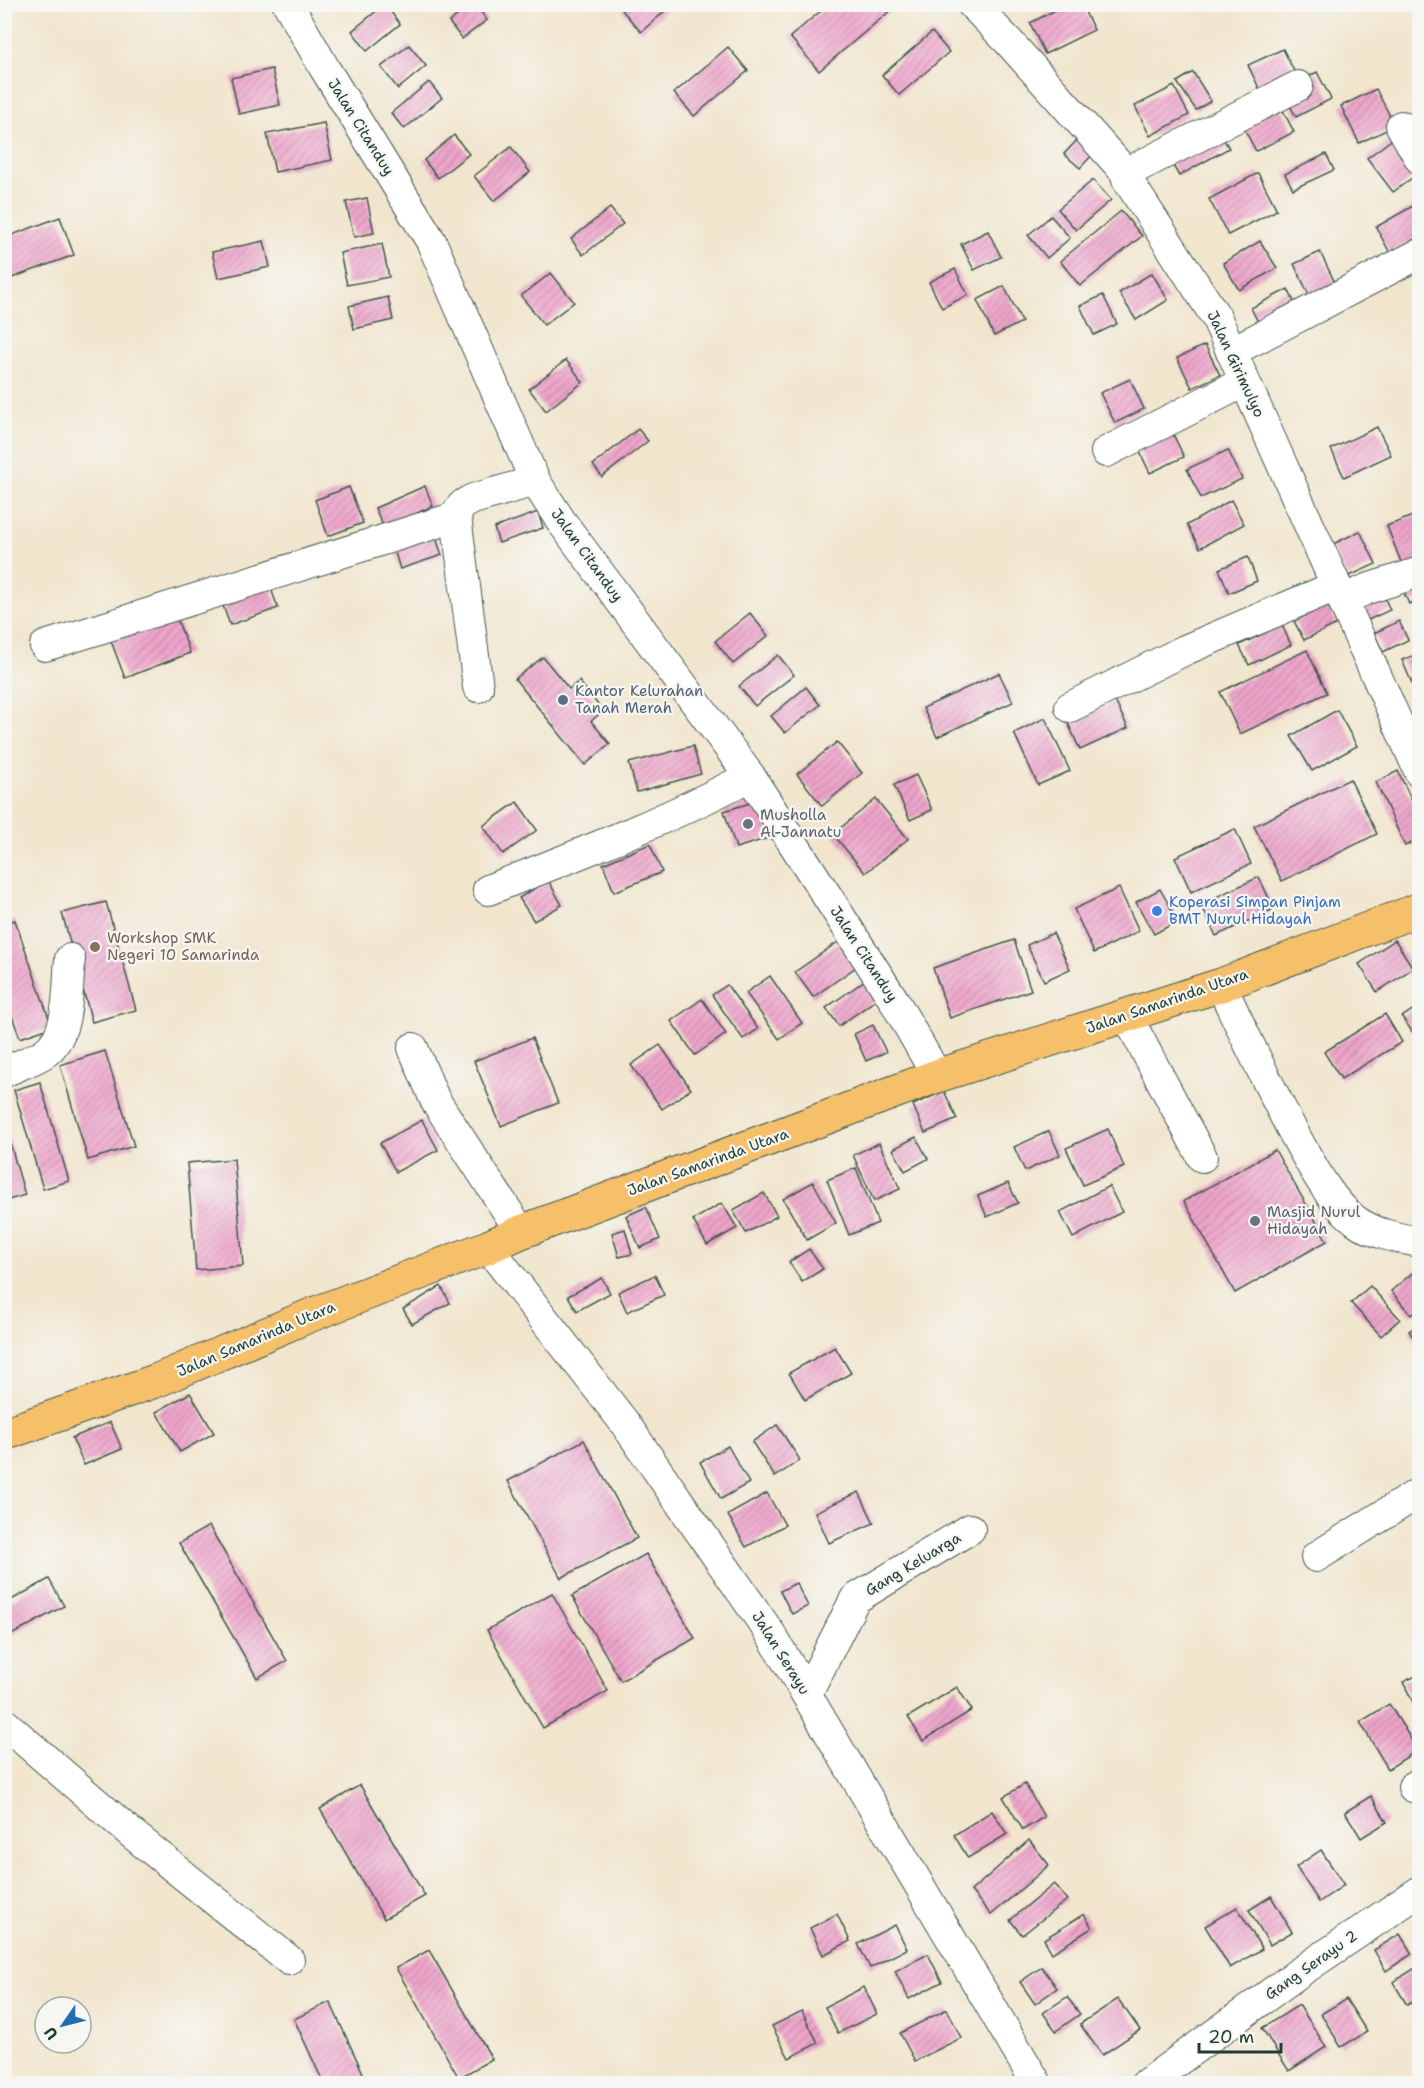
<svg xmlns="http://www.w3.org/2000/svg" width="1424" height="2088" viewBox="0 0 1424 2088" font-family="'Shantell Sans',sans-serif">
<style>
.building{fill:url(#building-hatch)}
.lines{fill:none;stroke-linecap:round;stroke-linejoin:round}
.minor-casing{stroke:#3e564b;stroke-width:32}
.highway-casing{stroke:#3e564b;stroke-width:35}
.minor{stroke:#fff;stroke-width:30}
.highway{stroke:#f6c06b;stroke-width:33}
.service-dot{fill:#5c6f8a;stroke:#f6f6f2;stroke-width:2}
.worship-dot{fill:#6b7280;stroke:#f6f6f2;stroke-width:2}
.shop-dot{fill:#3f7fe0;stroke:#f6f6f2;stroke-width:2}
.education-dot{fill:#8d6e63;stroke:#f6f6f2;stroke-width:2}
.labels{text-anchor:middle;dominant-baseline:central;stroke-width:4.5;stroke-linejoin:round;paint-order:stroke}
.street-label{font-size:15px;fill:#1f3d34;stroke:#f6f6f2}
.service-label{font-size:15px;fill:#4e5e75;stroke:#f6f6f2;text-anchor:start}
.worship-label{font-size:15px;fill:#5b616d;stroke:#f6f6f2;text-anchor:start}
.shop-label{font-size:15px;fill:#366cbe;stroke:#f6f6f2;text-anchor:start}
.education-label{font-size:15px;fill:#785e54;stroke:#f6f6f2;text-anchor:start}
</style>
<defs>
<pattern id="building-hatch" width="6" height="6" patternUnits="userSpaceOnUse" patternTransform="scale(1.5)"><rect width="6" height="6" fill="#efa4cb"/><path d="M-1 1l2-2M0 6l6-6M5 7l2-2" fill="none" stroke="#c187a6"/></pattern>
</defs>
<rect width="100%" height="100%" fill="#f6f6f2"/>
<filter id="ink" filterUnits="userSpaceOnUse"><feTurbulence type="fractalNoise" baseFrequency=".0167" numOctaves="2"/><feDisplacementMap in="SourceGraphic" scale="12" xChannelSelector="R" yChannelSelector="G"/><feConvolveMatrix kernelMatrix="1 2 1 2 8 2 1 2 1" color-interpolation-filters="sRGB"/></filter>
<filter id="wash" filterUnits="userSpaceOnUse"><feTurbulence type="fractalNoise" baseFrequency=".008" numOctaves="4" result="noise"/><feDisplacementMap in="SourceGraphic" scale="24" xChannelSelector="R" yChannelSelector="G"/><feGaussianBlur stdDeviation="1.35" result="paint"/><feColorMatrix in="noise" values="0 0 0 0 0 0 0 0 0 0 0 0 0 0 0 0 0 1.4 0 .05"/><feComposite in="paint" operator="in"/></filter>
<g filter="url(#wash)">
<rect width="100%" height="100%" fill="#f1e5cd"/>
<g id="blocks">
<g class="building">
<polygon points="385,4 400,24 367,51 352,31"/>
<polygon points="471,4 475,4 487,20 462,39 449,22"/>
<polygon points="628,4 673,4 641,32 622,10"/>
<polygon points="829,4 898,4 819,71 790,37"/>
<polygon points="1067,4 1081,4 1094,30 1045,54 1030,23"/>
<polygon points="932,32 949,52 899,95 882,75"/>
<polygon points="409,45 426,66 398,89 381,67"/>
<polygon points="728,47 748,71 694,116 674,93"/>
<polygon points="1283,49 1295,73 1260,90 1248,65"/>
<polygon points="272,69 280,105 239,114 231,78"/>
<polygon points="1193,72 1211,101 1196,110 1177,82"/>
<polygon points="1317,72 1331,99 1296,117 1282,90"/>
<polygon points="429,82 442,98 404,129 391,113"/>
<polygon points="1174,86 1189,115 1150,136 1135,106"/>
<polygon points="1376,89 1395,126 1359,143 1341,106"/>
<polygon points="1275,95 1294,132 1256,151 1237,115"/>
<polygon points="1212,120 1229,148 1179,176 1163,149"/>
<polygon points="324,123 332,160 275,172 267,134"/>
<polygon points="454,135 469,154 438,178 424,160"/>
<polygon points="1398,135 1420,172 1393,192 1367,158"/>
<polygon points="1078,139 1094,153 1080,168 1064,154"/>
<polygon points="511,147 530,172 494,201 474,176"/>
<polygon points="1326,154 1334,170 1293,189 1285,174"/>
<polygon points="1258,173 1277,210 1228,235 1209,199"/>
<polygon points="1093,180 1111,200 1076,230 1058,209"/>
<polygon points="367,198 374,233 354,237 346,202"/>
<polygon points="1418,203 1420,236 1390,253 1376,227"/>
<polygon points="610,208 623,224 583,255 571,239"/>
<polygon points="1121,211 1142,236 1080,286 1060,261"/>
<polygon points="1051,216 1070,238 1047,258 1028,235"/>
<polygon points="60,217 74,255 4,281 4,238"/>
<polygon points="988,231 1001,257 974,270 961,244"/>
<polygon points="264,241 270,267 218,278 212,252"/>
<polygon points="1260,241 1277,268 1239,290 1223,263"/>
<polygon points="382,244 389,277 347,285 340,253"/>
<polygon points="1320,252 1337,287 1311,299 1294,264"/>
<polygon points="955,269 968,295 942,308 929,282"/>
<polygon points="551,273 574,302 544,325 521,296"/>
<polygon points="1152,273 1168,300 1136,320 1119,293"/>
<polygon points="1004,286 1022,322 994,336 977,300"/>
<polygon points="1288,289 1297,308 1260,326 1251,308"/>
<polygon points="1103,295 1117,324 1094,335 1080,306"/>
<polygon points="388,297 393,320 354,329 349,306"/>
<polygon points="1205,345 1220,375 1192,388 1177,358"/>
<polygon points="566,360 583,382 546,411 529,389"/>
<polygon points="1130,379 1144,409 1115,423 1100,393"/>
<polygon points="1377,427 1391,455 1344,477 1331,449"/>
<polygon points="638,429 648,441 602,477 593,465"/>
<polygon points="1171,430 1184,457 1150,473 1137,446"/>
<polygon points="1228,450 1242,479 1201,498 1187,469"/>
<polygon points="425,486 433,506 384,528 375,508"/>
<polygon points="349,487 363,523 328,536 315,500"/>
<polygon points="1231,500 1244,524 1200,548 1187,525"/>
<polygon points="538,512 543,528 499,543 494,528"/>
<polygon points="1420,513 1420,564 1404,570 1387,526"/>
<polygon points="1360,531 1376,564 1347,577 1331,545"/>
<polygon points="434,532 442,555 400,569 393,546"/>
<polygon points="1248,557 1257,581 1229,593 1219,569"/>
<polygon points="1420,580 1420,599 1409,604 1402,588"/>
<polygon points="269,583 278,608 230,625 221,600"/>
<polygon points="1382,592 1390,610 1366,621 1358,604"/>
<polygon points="1328,605 1337,624 1304,640 1294,621"/>
<polygon points="750,613 768,636 733,664 715,641"/>
<polygon points="176,616 190,653 125,678 111,641"/>
<polygon points="1399,621 1408,640 1383,652 1374,633"/>
<polygon points="1282,625 1291,645 1249,665 1239,645"/>
<polygon points="1307,650 1327,693 1240,734 1220,692"/>
<polygon points="1420,653 1420,694 1417,695 1402,660"/>
<polygon points="778,655 794,675 755,706 739,686"/>
<polygon points="543,657 569,689 579,681 603,711 591,721 610,744 585,765 515,679"/>
<polygon points="999,673 1013,702 937,737 923,708"/>
<polygon points="806,687 820,705 785,733 771,716"/>
<polygon points="1115,701 1128,728 1080,750 1068,723"/>
<polygon points="1337,710 1357,746 1312,771 1291,736"/>
<polygon points="1045,718 1070,771 1038,785 1014,733"/>
<polygon points="837,742 862,773 822,806 797,774"/>
<polygon points="693,746 701,774 637,792 629,763"/>
<polygon points="1398,771 1420,818 1420,839 1405,846 1376,782"/>
<polygon points="916,775 932,810 910,820 894,785"/>
<polygon points="1350,779 1377,834 1282,881 1254,826"/>
<polygon points="876,799 908,839 865,873 833,834"/>
<polygon points="760,800 772,837 736,848 724,811"/>
<polygon points="517,802 537,830 503,854 483,826"/>
<polygon points="1235,829 1251,864 1191,892 1175,857"/>
<polygon points="650,844 662,872 614,892 603,864"/>
<polygon points="1259,877 1274,909 1216,936 1201,904"/>
<polygon points="548,880 562,905 534,921 519,898"/>
<polygon points="1119,888 1139,931 1094,953 1074,909"/>
<polygon points="1160,889 1178,921 1154,934 1136,902"/>
<polygon points="106,902 136,1010 92,1022 62,913"/>
<polygon points="15,920 52,1027 20,1038 4,994 4,924"/>
<polygon points="1053,933 1070,969 1044,981 1027,945"/>
<polygon points="1014,940 1031,990 950,1018 933,968"/>
<polygon points="1395,940 1413,968 1377,992 1359,964"/>
<polygon points="838,942 856,967 813,997 795,972"/>
<polygon points="770,976 802,1023 779,1039 746,993"/>
<polygon points="864,981 877,999 839,1026 826,1008"/>
<polygon points="727,985 758,1029 743,1039 712,995"/>
<polygon points="702,999 726,1034 695,1055 671,1021"/>
<polygon points="1420,1005 1420,1043 1402,1017"/>
<polygon points="1385,1014 1402,1042 1341,1079 1324,1052"/>
<polygon points="873,1025 886,1052 866,1061 854,1034"/>
<polygon points="532,1038 558,1103 501,1126 474,1061"/>
<polygon points="660,1045 691,1089 662,1109 631,1065"/>
<polygon points="105,1051 134,1146 88,1160 60,1065"/>
<polygon points="40,1082 69,1181 43,1189 14,1090"/>
<polygon points="944,1091 957,1119 925,1133 913,1105"/>
<polygon points="422,1120 438,1150 396,1172 380,1143"/>
<polygon points="4,1122 25,1195 5,1201 4,1199"/>
<polygon points="1108,1129 1124,1167 1083,1185 1066,1148"/>
<polygon points="1049,1131 1060,1155 1025,1171 1014,1147"/>
<polygon points="916,1137 928,1159 905,1171 893,1149"/>
<polygon points="879,1143 900,1189 874,1201 853,1155"/>
<polygon points="1275,1150 1327,1241 1235,1293 1184,1201"/>
<polygon points="234,1159 243,1266 196,1270 187,1163"/>
<polygon points="856,1168 878,1223 849,1235 827,1180"/>
<polygon points="813,1182 836,1223 807,1240 783,1199"/>
<polygon points="1008,1183 1018,1203 987,1217 978,1196"/>
<polygon points="1109,1186 1122,1212 1073,1238 1060,1212"/>
<polygon points="764,1193 777,1216 746,1233 733,1210"/>
<polygon points="722,1203 737,1228 707,1245 693,1220"/>
<polygon points="646,1207 660,1239 640,1248 626,1216"/>
<polygon points="625,1229 632,1254 619,1257 612,1233"/>
<polygon points="809,1249 823,1269 802,1282 789,1262"/>
<polygon points="1417,1269 1420,1271 1420,1308 1411,1315 1391,1291"/>
<polygon points="655,1275 664,1295 627,1312 618,1292"/>
<polygon points="602,1278 610,1293 577,1311 568,1296"/>
<polygon points="441,1286 450,1303 412,1324 403,1309"/>
<polygon points="1370,1286 1400,1319 1381,1336 1351,1303"/>
<polygon points="1420,1324 1420,1347 1409,1331"/>
<polygon points="835,1347 851,1373 805,1400 789,1373"/>
<polygon points="190,1393 214,1433 180,1452 156,1412"/>
<polygon points="110,1422 122,1449 84,1465 72,1438"/>
<polygon points="777,1425 800,1460 775,1477 752,1442"/>
<polygon points="584,1440 637,1538 561,1578 508,1481"/>
<polygon points="728,1446 749,1483 721,1499 700,1462"/>
<polygon points="859,1492 874,1523 829,1543 815,1512"/>
<polygon points="767,1493 785,1525 746,1547 728,1515"/>
<polygon points="209,1526 287,1661 257,1678 179,1543"/>
<polygon points="646,1554 695,1638 621,1681 572,1596"/>
<polygon points="49,1579 64,1606 4,1639 4,1604"/>
<polygon points="796,1583 808,1606 792,1614 780,1591"/>
<polygon points="552,1593 608,1691 543,1728 487,1630"/>
<polygon points="1420,1674 1420,1716 1403,1682"/>
<polygon points="957,1687 972,1710 923,1741 908,1717"/>
<polygon points="1389,1704 1418,1750 1388,1769 1360,1722"/>
<polygon points="1025,1784 1044,1817 1023,1830 1003,1797"/>
<polygon points="360,1785 425,1896 384,1919 320,1809"/>
<polygon points="1371,1796 1387,1822 1361,1838 1345,1812"/>
<polygon points="992,1811 1007,1834 968,1858 954,1835"/>
<polygon points="1029,1840 1049,1865 991,1915 971,1891"/>
<polygon points="1321,1850 1344,1885 1319,1902 1296,1867"/>
<polygon points="1054,1884 1067,1900 1022,1935 1010,1920"/>
<polygon points="1271,1896 1292,1932 1270,1945 1249,1910"/>
<polygon points="1237,1907 1262,1949 1230,1968 1205,1926"/>
<polygon points="837,1914 850,1941 823,1955 810,1928"/>
<polygon points="1084,1914 1092,1928 1052,1953 1044,1939"/>
<polygon points="895,1925 907,1949 870,1968 858,1944"/>
<polygon points="1400,1934 1412,1954 1386,1971 1374,1950"/>
<polygon points="429,1950 492,2059 459,2078 396,1968"/>
<polygon points="928,1954 942,1982 909,1999 895,1971"/>
<polygon points="1420,1965 1420,1998 1407,2005 1393,1982"/>
<polygon points="1042,1967 1057,1988 1035,2004 1020,1982"/>
<polygon points="864,1987 877,2014 838,2033 825,2007"/>
<polygon points="1067,1997 1080,2014 1056,2031 1043,2013"/>
<polygon points="1118,1999 1140,2030 1102,2055 1080,2024"/>
<polygon points="1346,1999 1367,2032 1341,2047 1321,2014"/>
<polygon points="330,2002 368,2084 324,2084 294,2019"/>
<polygon points="1299,2005 1326,2047 1289,2071 1262,2028"/>
<polygon points="947,2009 961,2038 915,2061 900,2033"/>
<polygon points="802,2011 818,2043 789,2058 772,2026"/>
</g>
</g>
</g>
<g filter="url(#ink)">
<use href="#blocks" fill-opacity="0" stroke="#3e564b" stroke-width="1.5"/>
<g class="lines">
<defs>
<g id="minor">
<polyline points="288,4 325,69 431,241 535,481 561,521 750,776 895,1002 937,1076"/>
<polyline points="972,4 1008,41 1126,173 1127,179 1216,317 1420,773"/>
<polyline points="1401,126 1420,159"/>
<polyline points="1126,173 1298,86"/>
<polyline points="1231,352 1417,255"/>
<polyline points="1106,452 1244,382"/>
<polyline points="1343,600 1367,589 1420,572"/>
<polyline points="45,646 456,517"/>
<path d="M478,687L456,517C459,506 463,504 473,499L535,481"/>
<polyline points="1070,707 1185,650 1336,586"/>
<path d="M488,890C577,855 666,821 750,776"/>
<path d="M1221,985C1247,1040 1273,1096 1303,1150C1317,1175 1332,1202 1355,1220C1374,1234 1397,1238 1420,1242"/>
<polyline points="1127,1016 1202,1157"/>
<polyline points="413,1048 435,1100 521,1232"/>
<path d="M4,1072C17,1066 31,1061 43,1054C71,1037 67,988 70,959"/>
<polyline points="488,1247 624,1422 770,1633 1037,2084"/>
<polyline points="1316,1557 1420,1492"/>
<polyline points="807,1694 855,1599 970,1529"/>
<polyline points="4,1723 131,1833 289,1960"/>
<polyline points="1413,1787 1420,1783"/>
<polyline points="1146,2084 1300,1972 1420,1891"/>
</g>
<polyline id="highway" points="4,1434 158,1380 311,1315 488,1247 521,1232 937,1076 1221,985 1420,909"/>
</defs>
<use href="#minor" class="minor-casing"/>
<use href="#highway" class="highway-casing"/>
<use href="#minor" class="minor"/>
<use href="#highway" class="highway"/>
</g>
</g>
<circle class="service-dot" cx="563" cy="700" r="6"/>
<g class="worship-dot">
<circle cx="748" cy="824" r="6"/>
<circle cx="1255" cy="1221" r="6"/>
</g>
<circle class="shop-dot" cx="1157" cy="911" r="6"/>
<circle class="education-dot" cx="95" cy="947" r="6"/>
<g class="labels">
<g class="street-label">
<text transform="translate(361 127) rotate(58)">Jalan Citanduy</text>
<text transform="translate(1236 364) rotate(65)">Jalan Girimulyo</text>
<text transform="translate(587 555) rotate(54)">Jalan Citanduy</text>
<text transform="translate(864 954) rotate(57)">Jalan Citanduy</text>
<text transform="translate(1167 1001) rotate(-19)">Jalan Samarinda Utara</text>
<text transform="translate(708 1162) rotate(-20)">Jalan Samarinda Utara</text>
<text transform="translate(256 1339) rotate(-23)">Jalan Samarinda Utara</text>
<text transform="translate(913 1564) rotate(-31)">Gang Keluarga</text>
<text transform="translate(781 1653) rotate(58)">Jalan Serayu</text>
<text transform="translate(1311 1965) rotate(-35)">Gang Serayu 2</text>
</g>
<g class="service-label">
<text x="575" y="691">Kantor Kelurahan<tspan x="575" dy="17">Tanah Merah</tspan></text>
</g>
<g class="worship-label">
<text x="760" y="815">Musholla<tspan x="760" dy="17">Al-Jannatu</tspan></text>
<text x="1267" y="1212">Masjid Nurul<tspan x="1267" dy="17">Hidayah</tspan></text>
</g>
<g class="shop-label">
<text x="1169" y="902">Koperasi Simpan Pinjam<tspan x="1169" dy="17">BMT Nurul Hidayah</tspan></text>
</g>
<g class="education-label">
<text x="107" y="938">Workshop SMK<tspan x="107" dy="17">Negeri 10 Samarinda</tspan></text>
</g>
</g>
<rect width="1424" height="2088" fill="none" stroke="#f6f6f2" stroke-width="24"/>
<g transform="translate(63 2025) rotate(235)"><circle r="28" fill="#f6f6f2" stroke="#a0aca6" stroke-width="1.5"/>
<path d="M0-4.5L10 22L0 15L-10 22Z" fill="#1f6fb2"/>
<text y="-9" font-size="16" font-weight="bold" text-anchor="middle" fill="#1f3d34">U</text>
</g>
<path d="M1199 2043v9h82v-9" fill="none" stroke="#1f3d34" stroke-width="3"/>
<text x="1208" y="2043" font-size="18" fill="#1f3d34" stroke="#f6f6f2" stroke-width="4.5" paint-order="stroke">20 m</text>
</svg>
